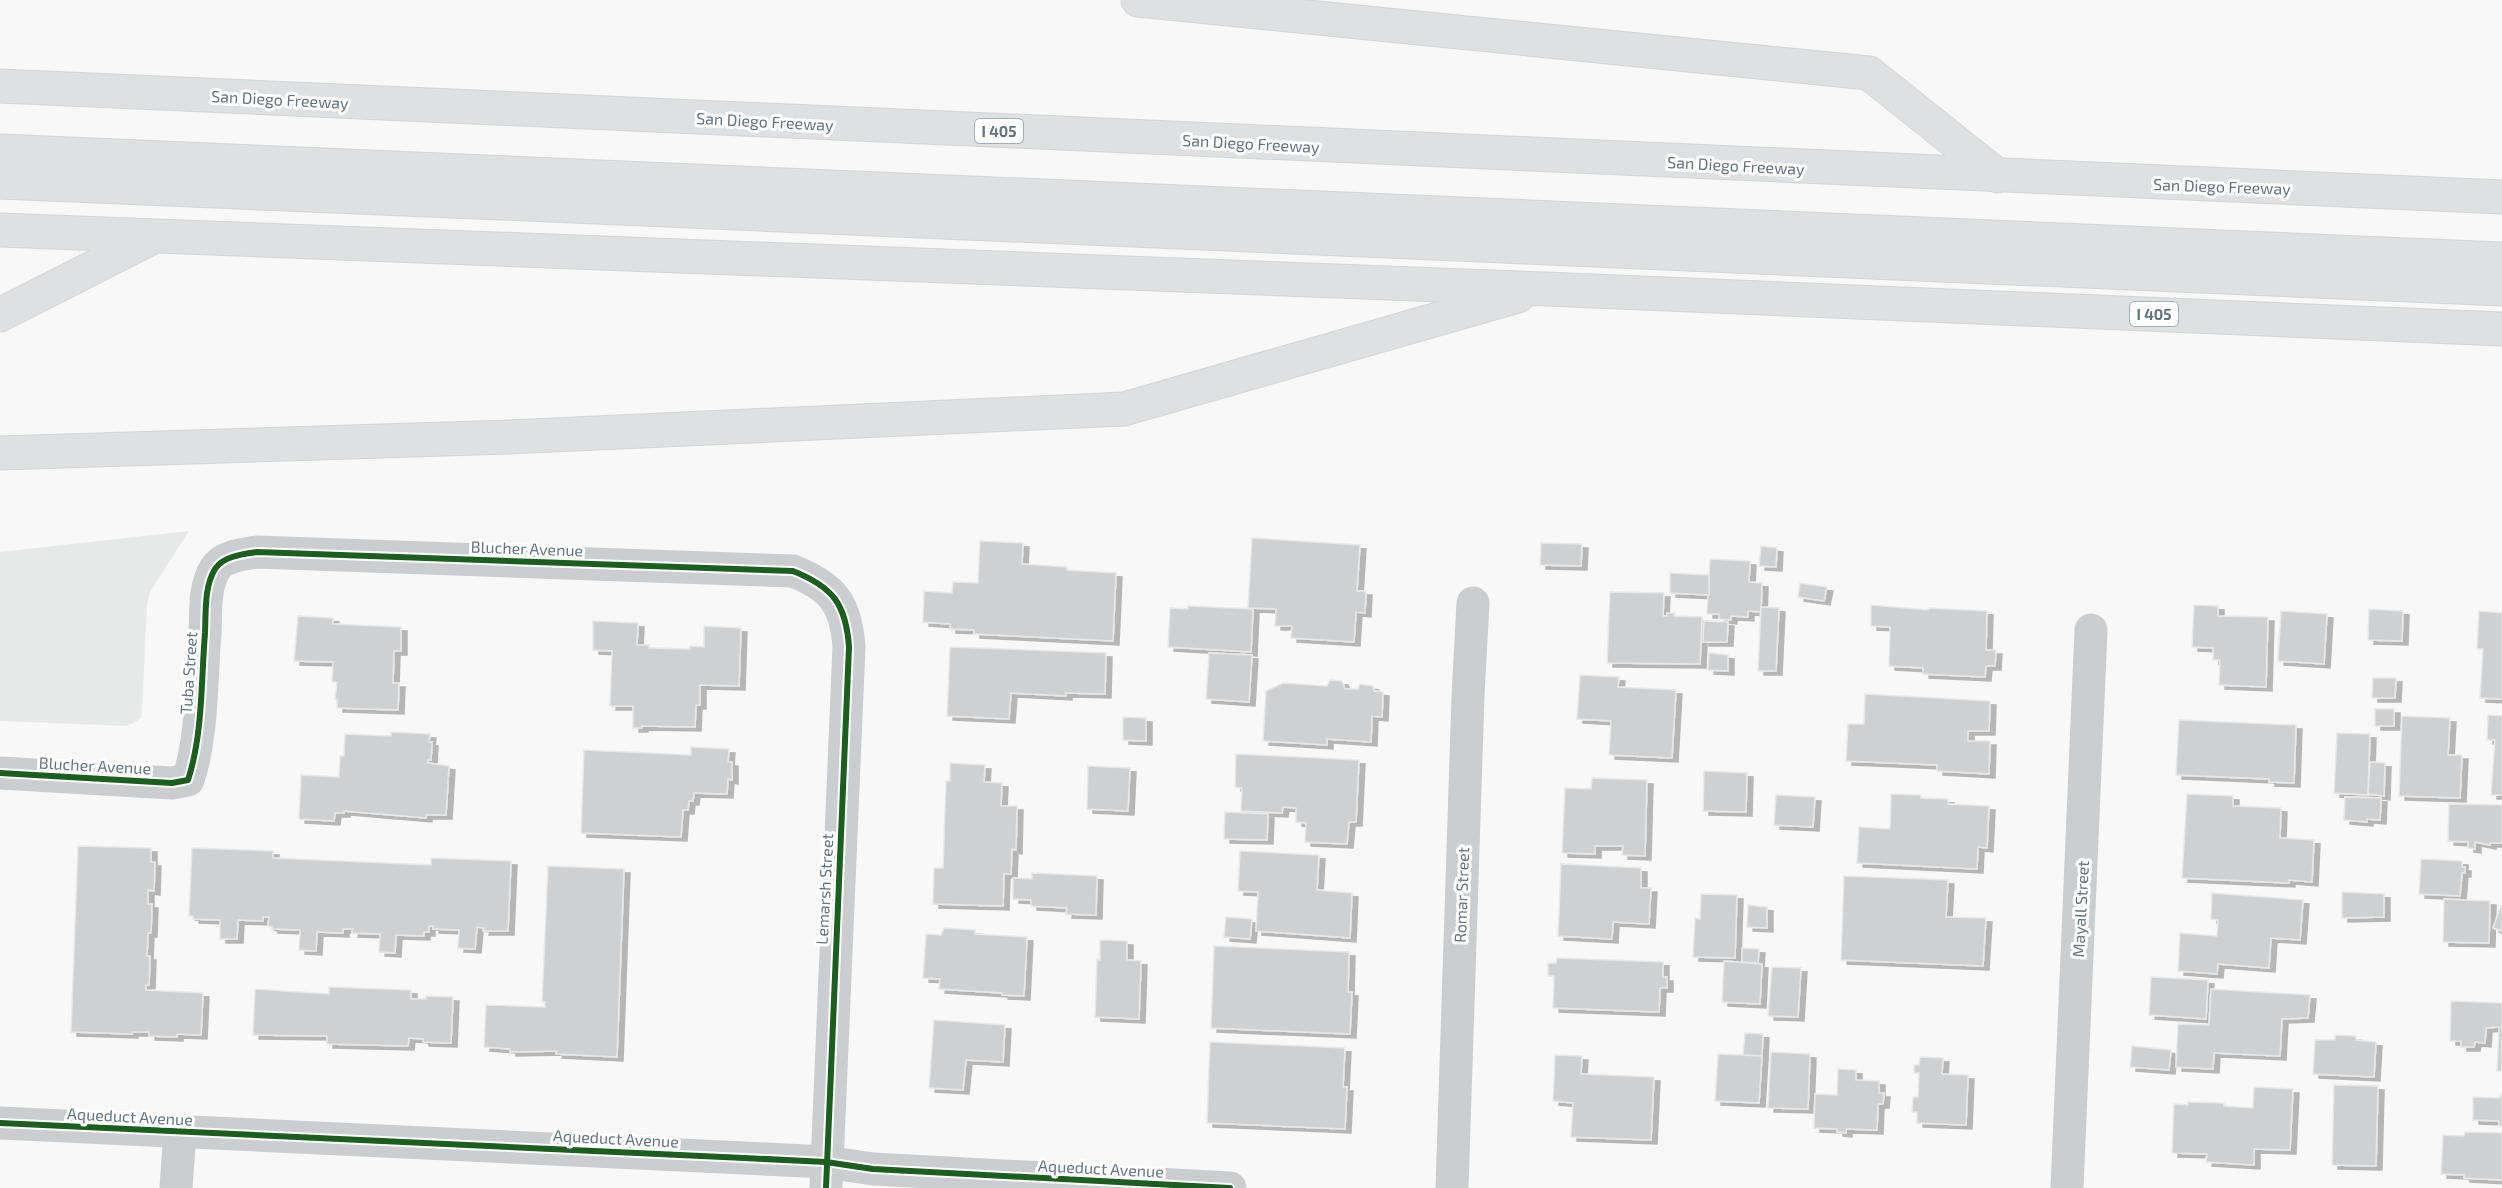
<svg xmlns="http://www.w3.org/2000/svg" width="2502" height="1188" viewBox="0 0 2502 1188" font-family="'Exo 2',sans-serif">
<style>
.built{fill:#e7e8e8}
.building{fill:#cfd0d2;stroke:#e8e8e8;stroke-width:1.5;filter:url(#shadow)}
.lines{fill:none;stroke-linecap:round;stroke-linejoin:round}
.motorway-casing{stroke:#d4d5d5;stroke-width:35}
.minor{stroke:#cbcdce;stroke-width:33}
.motorway{stroke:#dfe0e1;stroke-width:33}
.cycleway-casing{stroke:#fff;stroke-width:10}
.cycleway{stroke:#1b5e20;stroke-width:6}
.labels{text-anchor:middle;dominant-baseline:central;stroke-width:6;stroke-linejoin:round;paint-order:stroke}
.shield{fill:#fff;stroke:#949ea6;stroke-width:1.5}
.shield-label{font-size:15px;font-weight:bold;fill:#667480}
.street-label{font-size:16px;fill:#667480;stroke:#fff}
</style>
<defs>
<filter id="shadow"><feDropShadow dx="6" dy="4" stdDeviation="0" flood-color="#0004"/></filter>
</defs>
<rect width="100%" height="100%" fill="#f8f8f8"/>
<polygon class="built" points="189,531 150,592 147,605 142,711 141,717 137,721 126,726 0,721 0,552"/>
<g class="building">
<polygon points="1252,538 1360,545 1357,591 1366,591 1365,613 1356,612 1354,642 1291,638 1292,626 1275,626 1276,609 1248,608"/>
<polygon points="980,541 1023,543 1022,564 1067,567 1067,570 1116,573 1113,641 974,634 974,630 950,629 950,624 923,622 924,591 952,593 953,582 978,583"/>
<polygon points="1541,543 1582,544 1581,566 1540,565"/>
<polygon points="1761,546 1777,548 1776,567 1759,566"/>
<polygon points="1710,559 1750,561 1749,582 1762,583 1761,612 1748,611 1748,617 1731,616 1731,620 1719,619 1719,614 1707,614"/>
<polygon points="1670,573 1709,575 1709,595 1670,593"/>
<polygon points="1800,583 1827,587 1824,601 1798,597"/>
<polygon points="1610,592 1664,593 1663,616 1667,616 1667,613 1675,613 1674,616 1702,617 1700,664 1607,663"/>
<polygon points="1871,605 1928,610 1928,608 1987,611 1986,650 1996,650 1995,666 1986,666 1985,677 1923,674 1923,668 1889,666 1890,627 1871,626"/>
<polygon points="2194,605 2218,606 2218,616 2268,617 2266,687 2219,685 2220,660 2213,660 2213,648 2192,647"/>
<polygon points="1188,606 1253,609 1251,652 1168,647 1170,608 1188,609"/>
<polygon points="1761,607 1779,608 1776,671 1758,671"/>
<polygon points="2369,609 2403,611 2402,641 2368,640"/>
<polygon points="2281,611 2327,614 2324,664 2278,661"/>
<polygon points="2479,611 2502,613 2502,699 2480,698 2483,649 2477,649"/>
<polygon points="298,616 333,618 333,624 401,627 401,651 394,651 393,683 399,683 398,710 337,708 337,699 335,699 337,682 332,682 333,662 294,661"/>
<polygon points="593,621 638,623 637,645 649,645 649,648 690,649 690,646 704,647 704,626 741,628 739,686 700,685 700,705 696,705 695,727 642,726 642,728 633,728 633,706 610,706 612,651 593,650"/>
<polygon points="1704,621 1728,622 1727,642 1703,642"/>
<polygon points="950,647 1106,653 1105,694 1066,693 1066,696 1011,693 1009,719 947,716"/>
<polygon points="1209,653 1252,655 1249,702 1206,699"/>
<polygon points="1709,653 1728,655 1728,671 1708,670"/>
<polygon points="1580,675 1619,677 1618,687 1676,690 1672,758 1609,755 1611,721 1577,719"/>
<polygon points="2373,678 2396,678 2395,698 2372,698"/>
<polygon points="1330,680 1342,681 1345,689 1358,689 1360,684 1373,686 1374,691 1383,692 1382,717 1372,716 1371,742 1327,739 1327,745 1263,741 1266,691 1283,683 1327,686"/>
<polygon points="1865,694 1990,701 1989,731 1968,731 1968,741 1990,741 1989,774 1937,771 1937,765 1846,761 1848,724 1864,724"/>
<rect x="2375" y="709" width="19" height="17"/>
<polygon points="2488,715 2502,716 2502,795 2491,795 2495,740 2487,740"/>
<polygon points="2402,716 2450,718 2448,755 2462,755 2460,798 2399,796"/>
<polygon points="1123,717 1146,718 1146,741 1123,740"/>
<polygon points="2179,720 2296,725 2294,783 2269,782 2269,779 2176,775"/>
<polygon points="391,732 430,734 429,742 432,742 431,760 428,760 428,763 449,766 446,815 426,815 426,818 344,811 344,813 335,813 334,821 299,819 301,775 339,777 340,756 344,756 345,734 391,736"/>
<polygon points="2337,733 2370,734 2368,795 2334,793"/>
<polygon points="691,747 729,749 728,762 732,762 732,780 728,779 727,794 694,793 693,801 689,801 688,810 683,810 681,837 581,833 584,750 691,755"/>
<polygon points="1236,754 1359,760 1356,822 1349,822 1347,844 1305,842 1306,823 1296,822 1296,808 1283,807 1282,813 1241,811 1242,788 1235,787"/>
<polygon points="2370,762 2385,763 2384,796 2368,794"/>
<polygon points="950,763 985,765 984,782 1002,783 1001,806 1017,806 1016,850 1012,849 1011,874 1004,874 1003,906 933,904 934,868 943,868 946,781 950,781"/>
<polygon points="1088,766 1130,768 1128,811 1087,809"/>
<polygon points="1704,771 1747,773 1746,812 1703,811"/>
<polygon points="1592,778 1647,780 1645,856 1622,855 1623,846 1595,846 1595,854 1562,853 1565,788 1591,789"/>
<polygon points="1891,794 1921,795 1921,798 1948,799 1948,804 1989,806 1987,848 1978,847 1977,869 1857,863 1859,827 1890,829"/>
<polygon points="2187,794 2233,796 2233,806 2281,808 2280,838 2314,840 2312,882 2289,880 2289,883 2182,878"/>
<polygon points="1776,795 1815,797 1813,827 1774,825"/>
<polygon points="2345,797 2381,798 2380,820 2367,819 2367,822 2344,820"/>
<polygon points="2449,804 2502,805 2502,843 2490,843 2490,845 2475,842 2475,849 2468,848 2468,842 2448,841"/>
<polygon points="1225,812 1268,814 1267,840 1224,839"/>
<polygon points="78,846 151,848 151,862 155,862 154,891 148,890 148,904 152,904 151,933 148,933 147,956 150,956 149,985 146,985 146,990 203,993 201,1035 177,1034 177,1037 149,1036 149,1032 132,1032 132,1034 71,1032"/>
<polygon points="192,848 273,851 273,858 431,865 431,858 511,861 508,931 483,931 484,928 477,927 475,949 458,948 459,930 433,929 433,926 429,926 429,932 424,932 424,936 396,935 395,953 379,952 380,934 352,933 353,929 343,929 343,933 317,932 316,951 299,950 300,930 272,929 272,927 268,926 269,917 263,917 263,921 238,920 237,939 220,939 220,920 193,919 193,916 189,916"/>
<polygon points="1240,851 1319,855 1317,890 1352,893 1350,938 1256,931 1258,892 1238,891"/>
<polygon points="2421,859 2462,861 2462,867 2465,867 2465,873 2462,873 2460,896 2419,894"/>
<polygon points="1561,864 1641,868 1641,888 1651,888 1649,924 1613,922 1612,939 1558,936"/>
<polygon points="548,866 624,869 617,1057 556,1054 557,1051 510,1052 510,1049 484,1047 486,1005 545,1007 545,1002 542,1002"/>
<polygon points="1032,873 1097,876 1096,915 1066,914 1067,908 1031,906 1031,900 1013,899 1013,878 1032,879"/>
<polygon points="1844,876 1948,880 1946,917 1986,918 1983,966 1841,960"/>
<polygon points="2342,892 2384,894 2384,917 2342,918"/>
<polygon points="2212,893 2303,900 2300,940 2271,938 2269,968 2218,964 2217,974 2178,971 2180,933 2217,936 2218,920 2211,919"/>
<polygon points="1701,894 1737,895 1735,958 1693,957 1695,918 1700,919"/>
<polygon points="2444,899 2490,901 2489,943 2443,942"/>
<polygon points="1748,905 1767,907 1767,928 1747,927"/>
<polygon points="2501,906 2502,906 2502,931 2493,928"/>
<polygon points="1226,917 1252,919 1250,939 1224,937"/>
<polygon points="944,928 975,930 975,934 1027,937 1024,996 1002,995 1002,993 939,989 940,979 923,978 926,934 941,935"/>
<polygon points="1100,940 1127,941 1127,960 1141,961 1139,1019 1095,1017 1097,959 1100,960"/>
<polygon points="1214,946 1349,952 1348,992 1352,992 1350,1034 1211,1028"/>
<polygon points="1742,948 1759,949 1758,963 1742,962"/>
<polygon points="1557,958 1663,962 1663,977 1667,977 1667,988 1660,988 1659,1012 1553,1008 1554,976 1548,976 1548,963 1556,963"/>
<polygon points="1724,961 1762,964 1760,1004 1722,1002"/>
<polygon points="1772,967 1801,968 1798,1017 1768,1016"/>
<polygon points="2151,977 2208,980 2206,1019 2149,1015"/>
<polygon points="329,987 411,990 411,999 426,999 426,996 453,997 451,1043 423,1042 423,1039 409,1038 408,1046 327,1044 327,1036 253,1035 255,989 329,994"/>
<polygon points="2211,989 2310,995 2308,1018 2282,1019 2280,1056 2214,1053 2213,1069 2176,1067 2178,1024 2209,1025"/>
<polygon points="2451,1001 2502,1003 2502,1071 2497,1071 2499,1027 2486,1028 2485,1043 2475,1042 2474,1047 2461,1047 2461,1041 2450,1041"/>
<polygon points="934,1020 1005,1025 1003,1062 966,1060 963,1090 929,1088"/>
<polygon points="1745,1033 1763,1034 1762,1056 1743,1055"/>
<polygon points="2335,1035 2356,1036 2356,1040 2376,1042 2374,1077 2313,1074 2315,1040 2335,1040"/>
<polygon points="1210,1042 1345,1048 1343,1087 1347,1087 1345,1129 1207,1123"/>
<polygon points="2132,1046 2171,1050 2169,1070 2130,1067"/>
<polygon points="1771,1052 1810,1054 1808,1109 1768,1108"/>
<polygon points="1718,1054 1762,1056 1759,1103 1715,1101"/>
<polygon points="1555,1055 1582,1056 1581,1074 1654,1077 1651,1140 1571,1137 1573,1103 1553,1101"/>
<polygon points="1920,1057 1943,1058 1942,1074 1968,1075 1966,1125 1917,1123 1917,1112 1912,1112 1913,1097 1918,1097 1919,1073 1914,1073 1914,1065 1919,1065"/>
<polygon points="1838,1069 1856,1070 1856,1080 1879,1081 1879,1093 1884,1093 1883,1104 1878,1104 1877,1130 1846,1129 1846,1133 1837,1132 1837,1129 1814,1128 1815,1094 1837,1095"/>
<polygon points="2334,1085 2378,1086 2376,1166 2332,1165"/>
<polygon points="2254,1087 2293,1089 2290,1150 2254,1149 2254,1165 2206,1162 2207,1154 2172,1153 2174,1104 2188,1105 2188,1102 2224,1103 2224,1106 2253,1108"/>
<polygon points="2500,1095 2502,1095 2502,1127 2499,1126 2499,1121 2473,1120 2473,1097 2500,1098"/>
<polygon points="2465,1132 2502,1133 2502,1180 2464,1178 2464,1175 2441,1174 2443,1135 2464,1136"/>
</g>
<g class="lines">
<defs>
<g id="motorway">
<polyline points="1138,0 1869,73 1998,176"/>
<polyline points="0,86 2502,197"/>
<polyline points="0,151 2502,259"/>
<path d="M0,182C834,217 1668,251 2502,289"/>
<polyline points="0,230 1546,289 2502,329"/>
<polyline points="0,315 151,238"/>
<polyline points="0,453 509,437 1124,409 1518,296"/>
</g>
</defs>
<use href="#motorway" class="motorway-casing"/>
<g class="minor">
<path d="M0,773L172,783L188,780C203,734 201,681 205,633C206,612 204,587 215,569C223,556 244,554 257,552L793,571C833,587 846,604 849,647L826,1188"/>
<polyline points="0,1123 744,1158 826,1162 873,1169 1230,1188"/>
<polyline points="176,1188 180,1132"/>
<polyline points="1452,1188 1468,696 1473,603"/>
<polyline points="2067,1188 2091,630"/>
</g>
<use href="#motorway" class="motorway"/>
<defs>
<g id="cycleway">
<path d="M0,773L172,783L188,780C203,734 201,681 205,633C206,612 204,587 215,569C223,556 244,554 257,552L793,571C833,587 846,604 849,647L826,1188"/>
<polyline points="0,1123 744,1158 826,1162 873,1169 1230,1188"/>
</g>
</defs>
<use href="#cycleway" class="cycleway-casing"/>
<use href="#cycleway" class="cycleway"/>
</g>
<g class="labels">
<g class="shield">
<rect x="975" y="119" width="48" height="24" rx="4.5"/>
<rect x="2130" y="302" width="48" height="24" rx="4.5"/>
</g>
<g class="shield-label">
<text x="999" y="131">I 405</text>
<text x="2154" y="314">I 405</text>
</g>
<g class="street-label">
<text transform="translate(280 99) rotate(3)">San Diego Freeway</text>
<text transform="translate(765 121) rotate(3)">San Diego Freeway</text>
<text transform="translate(1251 143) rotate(3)">San Diego Freeway</text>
<text transform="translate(1736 165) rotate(3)">San Diego Freeway</text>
<text transform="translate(2222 186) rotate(2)">San Diego Freeway</text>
<text transform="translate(527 548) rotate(2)">Blucher Avenue</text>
<text transform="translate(188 673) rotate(-86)">Tuba Street</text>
<text transform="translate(95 765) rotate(3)">Blucher Avenue</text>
<text transform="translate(824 889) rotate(-87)">Lemarsh Street</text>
<text transform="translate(1461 895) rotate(-88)">Romar Street</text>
<text transform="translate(2080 909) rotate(-87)">Mayall Street</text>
<text transform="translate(130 1116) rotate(3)">Aqueduct Avenue</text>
<text transform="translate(616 1138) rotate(3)">Aqueduct Avenue</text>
<text transform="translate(1101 1168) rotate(3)">Aqueduct Avenue</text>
</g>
</g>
</svg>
